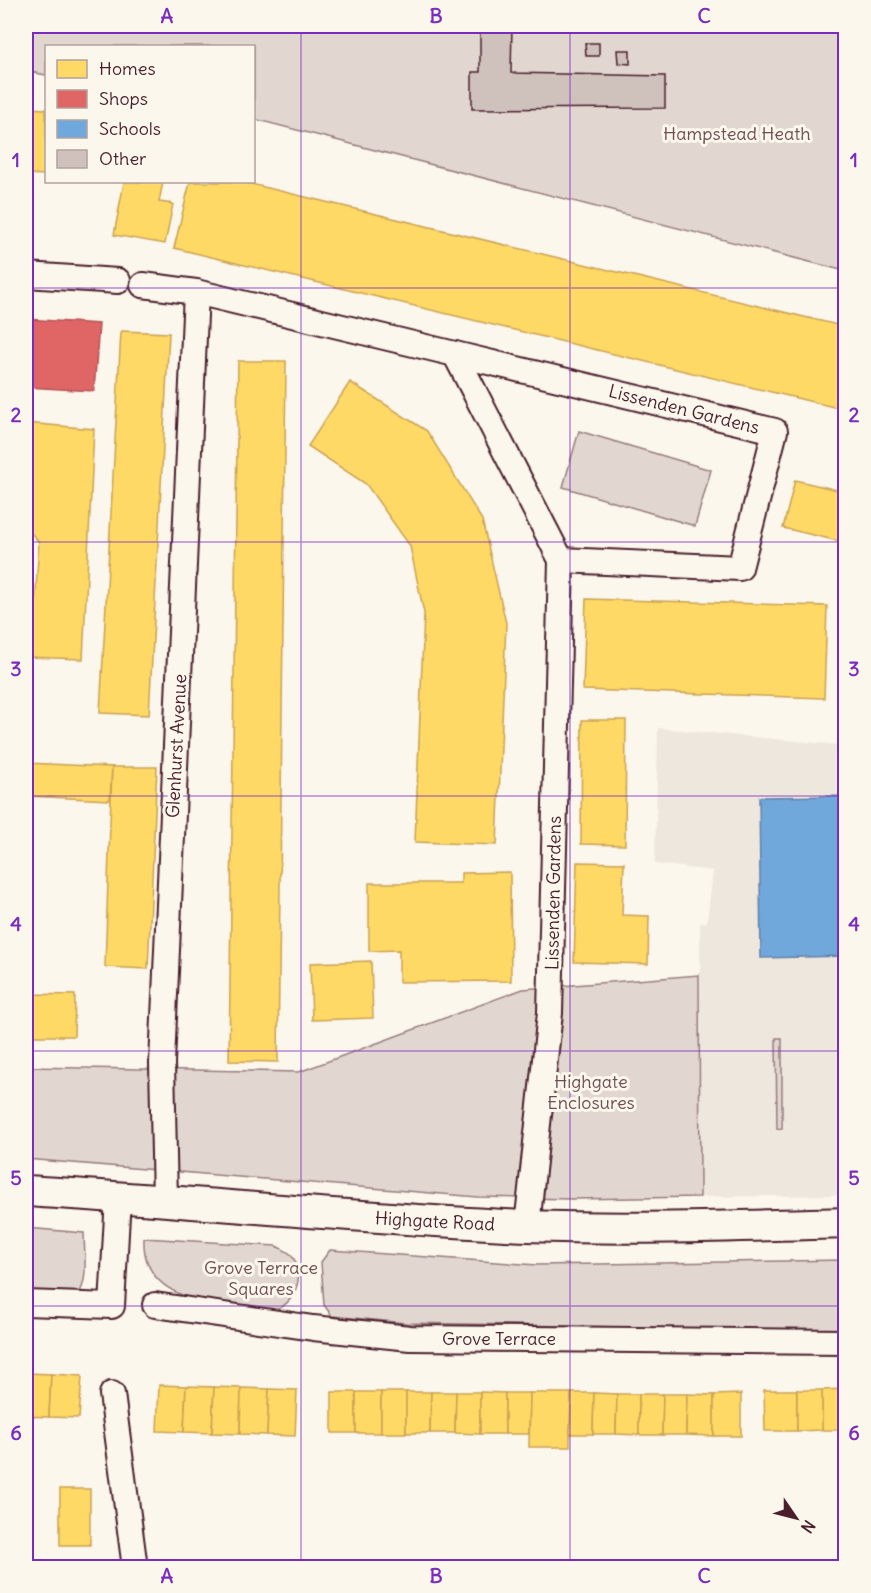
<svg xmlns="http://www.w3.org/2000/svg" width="871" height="1593" viewBox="0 0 871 1593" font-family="Delius,sans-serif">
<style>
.built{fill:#eee7de}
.green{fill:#e2d7d0;stroke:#967b7e;stroke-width:1.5}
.homes{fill:#ffd966;stroke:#c9a154;stroke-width:1.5}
.shops{fill:#e06666;stroke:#b35154;stroke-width:1.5}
.schools{fill:#6fa8dc;stroke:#647fa7;stroke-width:1.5}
.building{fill:#cfc2bc;stroke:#4a1f2b;stroke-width:1.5}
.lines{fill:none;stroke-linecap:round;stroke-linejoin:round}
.minor-casing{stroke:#4a1f2b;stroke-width:28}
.tertiary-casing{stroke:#4a1f2b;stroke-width:34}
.minor{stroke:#fbf7ec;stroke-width:24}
.tertiary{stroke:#fbf7ec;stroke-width:30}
.grid{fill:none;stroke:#7b2cbf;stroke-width:1.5;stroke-opacity:0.55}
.labels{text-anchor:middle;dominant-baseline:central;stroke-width:6;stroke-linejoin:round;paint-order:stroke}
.park-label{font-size:18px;fill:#704d54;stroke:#fbf7ec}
.street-label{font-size:18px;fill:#4a1f2b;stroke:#fbf7ec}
.neatline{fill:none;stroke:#7b2cbf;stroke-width:2}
.grid-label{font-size:20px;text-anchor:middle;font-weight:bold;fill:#7b2cbf}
</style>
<rect width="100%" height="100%" fill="#fbf7ec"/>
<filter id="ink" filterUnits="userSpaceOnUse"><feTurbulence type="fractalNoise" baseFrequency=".0167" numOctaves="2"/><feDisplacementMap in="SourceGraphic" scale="12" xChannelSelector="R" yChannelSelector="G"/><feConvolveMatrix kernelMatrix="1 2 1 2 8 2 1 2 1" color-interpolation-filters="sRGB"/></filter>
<g filter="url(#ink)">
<polygon class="built" points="845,643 845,1195 700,1197 700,923 707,922 713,871 655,864 658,728 838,745"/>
<g class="green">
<polygon points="26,26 845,26 845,271 254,119 254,46 46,46 46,75 26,71"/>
<polygon points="579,431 711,470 695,526 563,487"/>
<polygon points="699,975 700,1197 571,1199 478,1197 26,1159 26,1067 299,1072 523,989"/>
<polygon points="776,1038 782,1038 782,1128 777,1129"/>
<path d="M26,1228L84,1233C84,1252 89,1281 78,1295L32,1293L26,1285Z"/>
<path d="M144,1238L276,1246C281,1249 289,1251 292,1256C306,1276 295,1303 274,1311C225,1304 141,1307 144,1238Z"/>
<polygon points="330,1250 537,1265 845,1260 845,1331 406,1323 332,1316 324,1305 321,1262"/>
</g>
<g class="homes">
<polygon points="26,108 46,109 46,175 26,174"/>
<polygon points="124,182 163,182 159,202 173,204 165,244 114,235"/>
<polygon points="190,182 243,182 846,327 846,410 174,248"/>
<polygon points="121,331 169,333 149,715 100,713"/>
<polygon points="238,361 286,361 278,1062 229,1061"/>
<polygon points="350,382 427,431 482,520 506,623 497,845 415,842 424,613 410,546 366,484 308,446"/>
<polygon points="26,423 94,429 83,659 26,657 26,612 35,605 39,542 31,533 26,532"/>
<polygon points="795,480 846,492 846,530 843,542 783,528"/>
<polygon points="586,599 827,606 824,698 583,690"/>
<polygon points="582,720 626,720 625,845 581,844"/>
<polygon points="26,763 112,767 110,800 26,796"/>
<polygon points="112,767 157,767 148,969 105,967"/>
<polygon points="577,862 624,863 622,915 649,916 648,964 574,962"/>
<polygon points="510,872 511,981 399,982 399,950 369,951 369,883 461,883 461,873"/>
<polygon points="371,961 373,1018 312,1020 310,963"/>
<polygon points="26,994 75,995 74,1036 26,1036"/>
<polygon points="26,1373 51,1374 49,1417 26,1416"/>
<polygon points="51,1374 82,1376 79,1418 49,1417"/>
<polygon points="159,1385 186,1386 184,1432 157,1431"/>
<polygon points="186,1386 214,1387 212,1433 184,1432"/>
<polygon points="214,1387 241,1388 240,1434 212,1433"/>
<polygon points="241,1388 269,1389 267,1435 240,1434"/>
<polygon points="269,1389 297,1390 295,1436 267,1435"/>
<polygon points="846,1389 846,1430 822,1430 822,1390"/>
<polygon points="764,1390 797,1390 797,1431 765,1431"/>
<polygon points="797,1390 822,1390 822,1430 797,1431"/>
<rect x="332" y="1392" width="24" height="41"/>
<rect x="356" y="1392" width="25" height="41"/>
<rect x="381" y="1392" width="25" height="41"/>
<polygon points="406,1392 431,1392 430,1433 406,1433"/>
<polygon points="431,1392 456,1392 455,1433 430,1433"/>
<polygon points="456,1392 480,1392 480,1434 455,1433"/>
<polygon points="480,1392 505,1393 505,1434 480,1434"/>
<polygon points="505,1393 530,1393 529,1434 505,1434"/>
<polygon points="530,1393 571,1393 570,1447 529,1447"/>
<polygon points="571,1393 594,1393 593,1434 570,1434"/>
<polygon points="594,1393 617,1394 616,1434 593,1434"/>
<polygon points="617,1394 639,1394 639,1435 616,1434"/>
<polygon points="639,1394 663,1394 662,1435 639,1435"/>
<polygon points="663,1394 687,1394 686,1435 662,1435"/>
<polygon points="687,1394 714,1395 714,1436 686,1435"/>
<polygon points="741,1394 741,1436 714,1436 714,1395"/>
<rect x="60" y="1489" width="30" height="56"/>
<polygon points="40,1561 84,1562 84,1568 40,1568"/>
</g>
<polygon class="shops" points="26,319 99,324 94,391 26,387"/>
<polygon class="schools" points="846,772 846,956 761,958 759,797 840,796 841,778"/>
<g class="building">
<polygon points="480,26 512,26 511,73 665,76 665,108 472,109 472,72 480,72"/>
<polygon points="585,43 599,43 599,56 586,56"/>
<polygon points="617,50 630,50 630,64 618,63"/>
</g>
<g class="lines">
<defs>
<g id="minor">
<polyline points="26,275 118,281"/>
<polyline points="143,285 196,292 455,354 561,560 550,1013 527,1226"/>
<polyline points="455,354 775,431 740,568 561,560"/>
<polyline points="165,1200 162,1063 196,292"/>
<polyline points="26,1303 112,1306 118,1197"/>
<polyline points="155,1305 313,1328 410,1338 846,1342"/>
<polyline points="112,1394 135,1568"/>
</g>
<path id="tertiary" d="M26,1191C193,1201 360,1219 528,1226C634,1230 740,1226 846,1223"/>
</defs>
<use href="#minor" class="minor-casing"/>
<use href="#tertiary" class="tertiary-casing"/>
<use href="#minor" class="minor"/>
<use href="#tertiary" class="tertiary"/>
</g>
</g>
<path class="grid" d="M301,26V1568M570,26V1568M26,288H846M26,542H846M26,796H846M26,1051H846M26,1306H846"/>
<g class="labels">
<g class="park-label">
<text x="737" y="133">Hampstead Heath</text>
<text x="591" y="1081">Highgate<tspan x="591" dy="21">Enclosures</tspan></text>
<text x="261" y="1267">Grove Terrace<tspan x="261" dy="21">Squares</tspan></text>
</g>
<g class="street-label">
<text transform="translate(684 409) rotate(14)">Lissenden Gardens</text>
<text transform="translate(176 746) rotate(-87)">Glenhurst Avenue</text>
<text transform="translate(553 893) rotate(-89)">Lissenden Gardens</text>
<text transform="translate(435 1221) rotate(3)">Highgate Road</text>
<text x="499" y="1338">Grove Terrace</text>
</g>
</g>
<rect width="871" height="1593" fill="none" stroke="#fbf7ec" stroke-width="66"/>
<rect x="45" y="45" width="210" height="138" fill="#fbf7ec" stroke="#b4a19f" stroke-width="1.5"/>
<rect x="57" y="60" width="30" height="18" fill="#ffd966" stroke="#b4a19f" stroke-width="1.5"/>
<text x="99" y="75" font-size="18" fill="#4a1f2b">Homes</text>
<rect x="57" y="90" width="30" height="18" fill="#e06666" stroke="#b4a19f" stroke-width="1.5"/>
<text x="99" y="105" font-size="18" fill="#4a1f2b">Shops</text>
<rect x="57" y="120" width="30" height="18" fill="#6fa8dc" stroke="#b4a19f" stroke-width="1.5"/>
<text x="99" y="135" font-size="18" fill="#4a1f2b">Schools</text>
<rect x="57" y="150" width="30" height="18" fill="#cfc2bc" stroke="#b4a19f" stroke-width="1.5"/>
<text x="99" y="165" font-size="18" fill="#4a1f2b">Other</text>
<g transform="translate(796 1518) rotate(125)" stroke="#fbf7ec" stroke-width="4.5" paint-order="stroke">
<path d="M0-4.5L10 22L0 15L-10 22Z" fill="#4a1f2b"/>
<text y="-9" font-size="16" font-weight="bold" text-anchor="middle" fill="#4a1f2b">N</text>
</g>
<rect x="33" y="33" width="805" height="1527" class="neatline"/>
<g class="grid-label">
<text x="167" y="23">A</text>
<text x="436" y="23">B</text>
<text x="704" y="23">C</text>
<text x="16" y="167">1</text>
<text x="854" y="167">1</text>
<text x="16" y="422">2</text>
<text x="854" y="422">2</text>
<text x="16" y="676">3</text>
<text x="854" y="676">3</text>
<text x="16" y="931">4</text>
<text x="854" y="931">4</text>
<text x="16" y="1185">5</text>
<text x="854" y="1185">5</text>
<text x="16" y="1440">6</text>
<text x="854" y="1440">6</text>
<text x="167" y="1583">A</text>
<text x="436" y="1583">B</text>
<text x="704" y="1583">C</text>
</g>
</svg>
